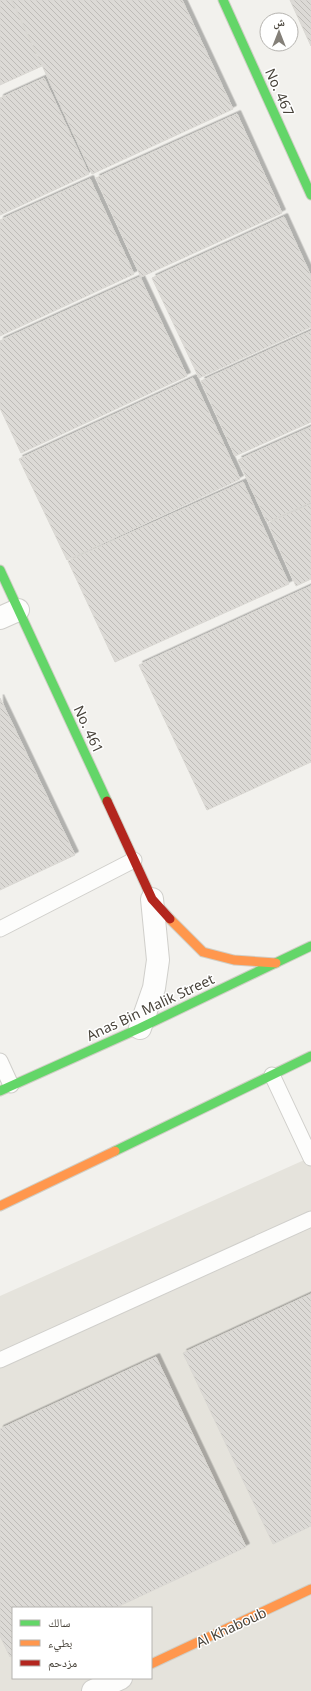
<svg xmlns="http://www.w3.org/2000/svg" width="311" height="1691" viewBox="0 0 311 1691" font-family="'Noto Sans','Noto Naskh Arabic',sans-serif">
<style>
.residential{fill:#e5e3dc;fill-rule:evenodd}
.building{fill:url(#building-back-hatch);stroke:#dad8d3;filter:url(#shadow)}
.lines{fill:none;stroke-linecap:round;stroke-linejoin:round}
.lane-casing{stroke:#d0cfcb;stroke-width:17}
.street-casing{stroke:#d0cfcb;stroke-width:24}
.fast-casing{stroke:#d0cec5;stroke-width:11}
.slow-casing{stroke:#d0cec5;stroke-width:11}
.jam-casing{stroke:#d0cec5;stroke-width:11}
.lane{stroke:#fdfdfc;stroke-width:15}
.street{stroke:#fdfdfc;stroke-width:22}
.fast{stroke:#63d668;stroke-width:9}
.slow{stroke:#ff974d;stroke-width:9}
.jam{stroke:#b3261e;stroke-width:9}
.labels{text-anchor:middle;dominant-baseline:central;stroke-width:3;stroke-linejoin:round;paint-order:stroke}
.street-label{font-size:14px;fill:#48433a;stroke:#fff}
</style>
<defs>
<pattern id="building-back-hatch" width="6" height="6" patternUnits="userSpaceOnUse"><rect width="6" height="6" fill="#dcdad6"/><path d="M-1 5l2 2M0 0l6 6M5-1l2 2" fill="none" stroke="#bebcb8"/></pattern>
<filter id="shadow"><feDropShadow dx="3.5" dy="-3.5" stdDeviation="0" flood-color="#0004"/></filter>
</defs>
<rect width="100%" height="100%" fill="#f2f1ed"/>
<path class="residential" d="M311,1157V1691H0V1296ZM13,1608H151V1678H13Z"/>
<g class="building">
<polygon points="0,0 11,0 42,66 0,85"/>
<polygon points="12,0 182,0 233,109 92,174"/>
<polygon points="290,0 311,0 311,46"/>
<polygon points="44,78 89,174 0,215 0,98"/>
<polygon points="237,114 282,213 141,277 96,178"/>
<polygon points="90,179 134,274 0,336 0,220"/>
<polygon points="284,217 311,276 311,327 199,378 152,278"/>
<polygon points="140,277 187,376 21,453 0,408 0,341"/>
<polygon points="311,331 311,422 235,456 201,381"/>
<polygon points="193,378 240,479 67,560 19,459"/>
<polygon points="311,427 311,502 267,522 238,460"/>
<polygon points="243,482 289,584 115,662 68,561"/>
<polygon points="311,504 311,579 296,586 268,523"/>
<polygon points="311,586 311,762 207,810 139,665"/>
<polygon points="0,698 75,855 0,890"/>
<polygon points="311,1294 311,1526 273,1544 183,1353"/>
<polygon points="156,1357 246,1547 115,1608 13,1608 13,1655 10,1657 0,1636 0,1429"/>
</g>
<g class="lines">
<defs>
<g id="lane">
<polyline points="0,929 134,860"/>
<polyline points="0,1061 11,1085"/>
<polyline points="272,1075 311,1158"/>
<polyline points="0,1360 311,1219"/>
</g>
<g id="street">
<polyline points="0,618 18,610"/>
<polyline points="140,1028 154,988 158,960 152,899"/>
<polyline points="93,1691 121,1678"/>
</g>
<g id="fast">
<polyline points="223,0 311,195"/>
<polyline points="0,570 107,801"/>
<polyline points="0,1091 140,1028 311,946"/>
<polyline points="115,1151 311,1056"/>
</g>
<g id="slow">
<polyline points="170,919 203,952 234,960 276,963"/>
<polyline points="0,1206 115,1151"/>
<polyline points="151,1664 311,1589"/>
</g>
<polyline id="jam" points="107,801 152,899 170,919"/>
</defs>
<use href="#lane" class="lane-casing"/>
<use href="#street" class="street-casing"/>
<use href="#fast" class="fast-casing"/>
<use href="#slow" class="slow-casing"/>
<use href="#jam" class="jam-casing"/>
<use href="#lane" class="lane"/>
<use href="#street" class="street"/>
<use href="#fast" class="fast"/>
<use href="#slow" class="slow"/>
<use href="#jam" class="jam"/>
</g>
<g class="labels">
<g class="street-label">
<text transform="translate(280 92) rotate(66)">No. 467</text>
<text transform="translate(89 729) rotate(65)">No. 461</text>
<text transform="translate(150 1007) rotate(-25)">Anas Bin Malik Street</text>
<text transform="translate(231 1627) rotate(-25)">Al Khaboub</text>
</g>
</g>
<rect x="12" y="1607" width="140" height="72" fill="#ffffff" stroke="#b6b4b0"/>
<rect x="20" y="1620" width="20" height="6" fill="#63d668" stroke="#b6b4b0"/>
<text x="48" y="1627" font-size="12" fill="#48433a">سالك</text>
<rect x="20" y="1640" width="20" height="6" fill="#ff974d" stroke="#b6b4b0"/>
<text x="48" y="1647" font-size="12" fill="#48433a">بطيء</text>
<rect x="20" y="1660" width="20" height="6" fill="#b3261e" stroke="#b6b4b0"/>
<text x="48" y="1667" font-size="12" fill="#48433a">مزدحم</text>
<g transform="translate(279 32)"><circle r="19" fill="#ffffff" stroke="#b6b4b0"/>
<path d="M0-3L7 15L0 10L-7 15Z" fill="#848079"/>
<text y="-6" font-size="11" font-weight="bold" text-anchor="middle" fill="#48433a">ش</text>
</g>
</svg>
